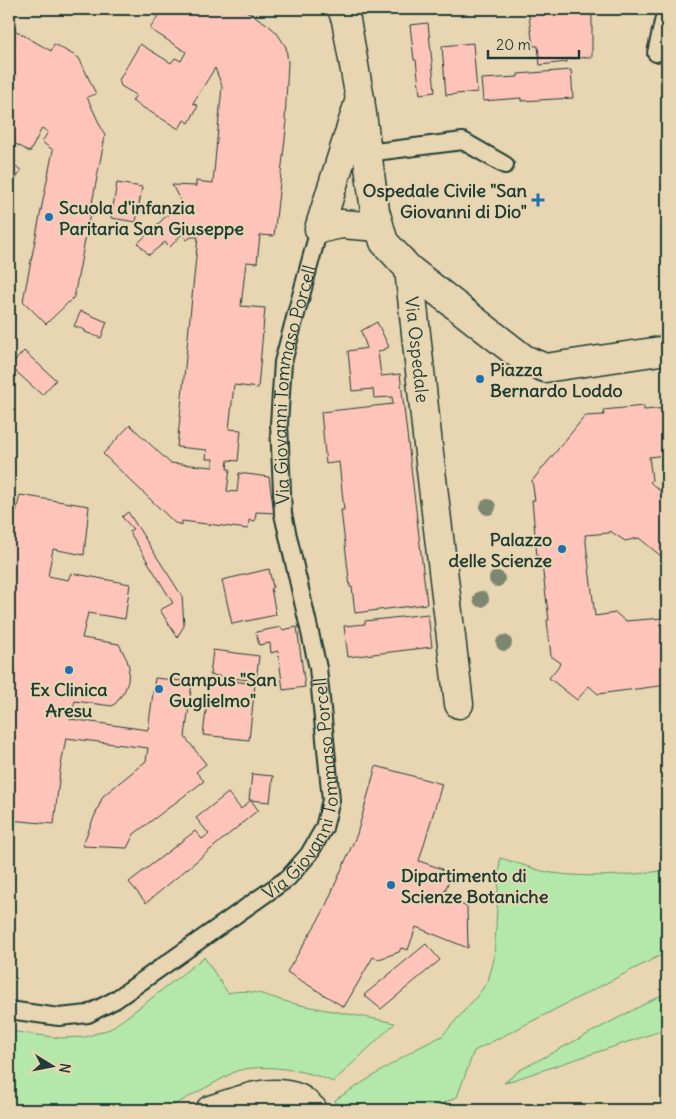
<svg xmlns="http://www.w3.org/2000/svg" width="676" height="1119" viewBox="0 0 676 1119" font-family="Delius,sans-serif">
<style>
.green{fill:#b3e8aa;stroke:#69926f}
.building{fill:#ffc4b9;stroke:#1f3d34}
.lines{fill:none;stroke-linecap:round;stroke-linejoin:round}
.service-casing{stroke:#1f3d34;stroke-width:20}
.minor-casing{stroke:#1f3d34;stroke-width:31}
.tertiary-casing{stroke:#1f3d34;stroke-width:31}
.service{stroke:#e8d6b3;stroke-width:16}
.minor{stroke:#e8d6b3;stroke-width:28}
.tertiary{stroke:#e8d6b3;stroke-width:28}
.tree{fill:#7d8770}
.poi-dot{fill:#1f6fb2;stroke:#e8d6b3;stroke-width:2}
.labels{text-anchor:middle;dominant-baseline:central;stroke-width:4;stroke-linejoin:round;paint-order:stroke}
.poi-label{font-size:18px;font-weight:bold;fill:#1f3d34;stroke:#e8d6b3;text-anchor:start}
.street-label{font-size:18px;fill:#1f3d34;stroke:#e8d6b3}
</style>
<rect width="100%" height="100%" fill="#e8d6b3"/>
<filter id="ink" filterUnits="userSpaceOnUse"><feTurbulence type="fractalNoise" baseFrequency=".02" numOctaves="2"/><feDisplacementMap in="SourceGraphic" scale="10" xChannelSelector="R" yChannelSelector="G"/><feConvolveMatrix kernelMatrix="1 2 1 2 8 2 1 2 1" color-interpolation-filters="sRGB"/></filter>
<g filter="url(#ink)">
<g class="green">
<path d="M500,858C516,862 537,871 552,873C590,878 630,876 667,870V952L474,1051L457,1097L436,1107L405,1110H339L335,1100L414,1050L442,1036L478,995L488,981L494,959Z"/>
<path d="M204,957L228,993C254,987 272,999 296,1004C329,1011 362,1016 395,1023L333,1082C307,1070 263,1063 236,1071L165,1110H9V1031L60,1038L85,1037L110,1029L148,1001Z"/>
<polygon points="667,992 667,1029 504,1083 520,1070"/>
</g>
<g class="building">
<polygon points="162,9 243,9 267,24 277,33 286,47 288,63 285,120 287,121 274,236 260,235 257,263 246,262 241,306 265,308 258,388 234,385 229,429 241,430 238,461 228,460 227,469 230,469 227,491 237,492 239,473 269,477 274,513 256,512 255,521 249,520 248,529 182,521 182,525 175,523 103,454 130,425 170,463 213,467 213,459 206,459 207,450 177,447 198,237 191,237 187,240 182,234 170,247 165,242 149,255 138,243 181,202 172,185 196,186 196,181 213,183 222,86 215,68 193,103 198,106 189,123 184,120 179,129 132,101 136,95 121,86 119,80 140,44 171,63 175,58 181,61 186,52 150,29"/>
<polygon points="528,9 592,9 592,57 567,59 567,62 540,65 538,46 533,46"/>
<polygon points="428,23 435,92 420,94 416,60 414,60 410,25"/>
<polygon points="9,27 51,51 54,44 79,58 96,94 87,97 105,136 74,297 46,324 23,301 53,150 42,142 48,132 42,128 30,152 9,140"/>
<polygon points="473,43 477,92 446,95 442,46"/>
<polygon points="571,70 573,98 521,101 521,98 483,101 481,79 518,77 518,74"/>
<polygon points="9,163 21,170 9,192"/>
<polygon points="117,183 142,187 136,222 111,218"/>
<polygon points="81,311 107,322 101,338 85,332 85,330 74,326"/>
<polygon points="377,322 389,347 378,352 381,376 400,374 427,604 355,613 352,587 350,587 341,510 344,510 339,462 326,464 321,412 393,404 392,397 374,398 373,389 352,391 348,351 367,348 361,331"/>
<polygon points="24,351 56,380 42,395 10,366"/>
<polygon points="644,406 644,410 667,408 667,472 666,455 649,457 652,480 650,482 663,494 665,507 667,509 667,561 639,538 625,541 610,531 609,533 585,535 595,616 616,613 625,621 663,618 663,615 667,610 667,685 598,694 589,686 577,700 549,678 561,663 551,656 547,620 549,620 541,557 537,557 532,500 535,500 532,481 585,416 604,415 603,410"/>
<polygon points="20,495 89,506 84,555 53,549 48,576 68,580 71,573 130,584 125,619 88,613 82,638 119,644 127,660 129,667 128,681 125,690 116,703 112,706 75,701 70,719 148,730 155,678 192,682 185,737 206,764 196,772 204,781 134,834 127,848 82,846 103,796 146,761 148,748 66,738 60,771 54,824 9,820 9,510 16,512"/>
<polygon points="128,512 182,596 184,626 177,637 160,610 173,603 129,531 133,529 122,517"/>
<polygon points="269,569 273,587 271,588 276,615 232,624 222,580"/>
<polygon points="428,614 432,647 348,657 344,626 365,624 365,621"/>
<polygon points="281,627 282,630 297,627 305,687 283,690 278,651 271,653 270,643 259,645 256,632"/>
<polygon points="213,650 259,656 256,681 210,675"/>
<polygon points="210,678 255,684 249,740 203,735"/>
<polygon points="376,766 442,784 419,861 442,869 441,870 451,875 443,896 467,907 468,948 416,927 408,950 401,948 399,952 379,959 373,957 344,1007 287,972 323,912 357,834"/>
<polygon points="252,774 273,776 270,802 249,800"/>
<polygon points="228,793 241,809 251,800 258,810 146,903 129,882 195,831 202,839 209,834 196,818"/>
<polygon points="426,944 440,960 381,1009 364,995"/>
</g>
<g class="lines">
<defs>
<g id="service">
<polyline points="656,53 666,9"/>
<polyline points="367,153 463,141 505,165"/>
<path id="s1" d="M9,1010L59,1017L88,1014L115,1000L288,878L309,854L324,828L331,800L318,668L283,514L279,424L283,362L319,229"/>
</g>
<g id="minor">
<polyline points="360,99 319,229 341,224 379,227"/>
<path id="s2" d="M409,269L428,445L459,704"/>
<path d="M210,1110C238,1101 269,1087 298,1098C303,1100 309,1106 313,1110"/>
</g>
<polyline id="tertiary" points="342,9 346,20 360,99 375,211 384,242 409,269 524,359 545,368 667,350"/>
</defs>
<use href="#service" class="service-casing"/>
<use href="#minor" class="minor-casing"/>
<use href="#tertiary" class="tertiary-casing"/>
<use href="#service" class="service"/>
<use href="#minor" class="minor"/>
<use href="#tertiary" class="tertiary"/>
</g>
<g class="tree">
<circle cx="488" cy="507" r="8"/>
<circle cx="497" cy="579" r="8"/>
<circle cx="481" cy="599" r="8"/>
<circle cx="504" cy="643" r="8"/>
</g>
</g>
<g class="poi-dot">
<path d="M535.5 192.5h5v5h5v5h-5v5h-5v-5h-5v-5h5z"/>
<circle cx="49" cy="217" r="5"/>
<circle cx="480" cy="379" r="5"/>
<circle cx="562" cy="549" r="5"/>
<circle cx="69" cy="670" r="5"/>
<circle cx="159" cy="689" r="5"/>
<circle cx="391" cy="885" r="5"/>
</g>
<g class="labels">
<g class="poi-label">
<text x="527" y="190" text-anchor="end">Ospedale Civile "San<tspan x="527" dy="21">Giovanni di Dio"</tspan></text>
<text x="59" y="207">Scuola d'infanzia<tspan x="59" dy="21">Paritaria San Giuseppe</tspan></text>
<text x="490" y="369">Piazza<tspan x="490" dy="21">Bernardo Loddo</tspan></text>
<text x="552" y="539" text-anchor="end">Palazzo<tspan x="552" dy="21">delle Scienze</tspan></text>
<text x="169" y="679">Campus "San<tspan x="169" dy="21">Guglielmo"</tspan></text>
<text x="69" y="689" text-anchor="middle">Ex Clinica<tspan x="69" dy="21">Aresu</tspan></text>
<text x="401" y="875">Dipartimento di<tspan x="401" dy="21">Scienze Botaniche</tspan></text>
</g>
<g class="street-label">
<text stroke="none"><textPath href="#s2" startOffset="81">Via Ospedale</textPath></text>
<text stroke="none"><textPath href="#s1" startOffset="834">Via Giovanni Tommaso Porcell</textPath></text>
<text stroke="none"><textPath href="#s1" startOffset="414">Via Giovanni Tommaso Porcell</textPath></text>
</g>
</g>
<rect width="676" height="1119" fill="none" stroke="#e8d6b3" stroke-width="30"/>
<rect x="15" y="15" width="646" height="1089" fill="none" stroke="#1f3d34" stroke-width="2" filter="url(#ink)"/>
<g transform="translate(52 1066) rotate(100)" stroke="#e8d6b3" stroke-width="4" paint-order="stroke">
<path d="M0-4L9 19L0 12L-9 19Z" fill="#1f3d34"/>
<text y="-8" font-size="14" font-weight="bold" text-anchor="middle" fill="#1f3d34">N</text>
</g>
<path d="M488 50v8h91v-8" fill="none" stroke="#1f3d34" stroke-width="2.5"/>
<text x="496" y="50" font-size="15" fill="#1f3d34" stroke="#e8d6b3" stroke-width="4" paint-order="stroke">20 m</text>
</svg>
